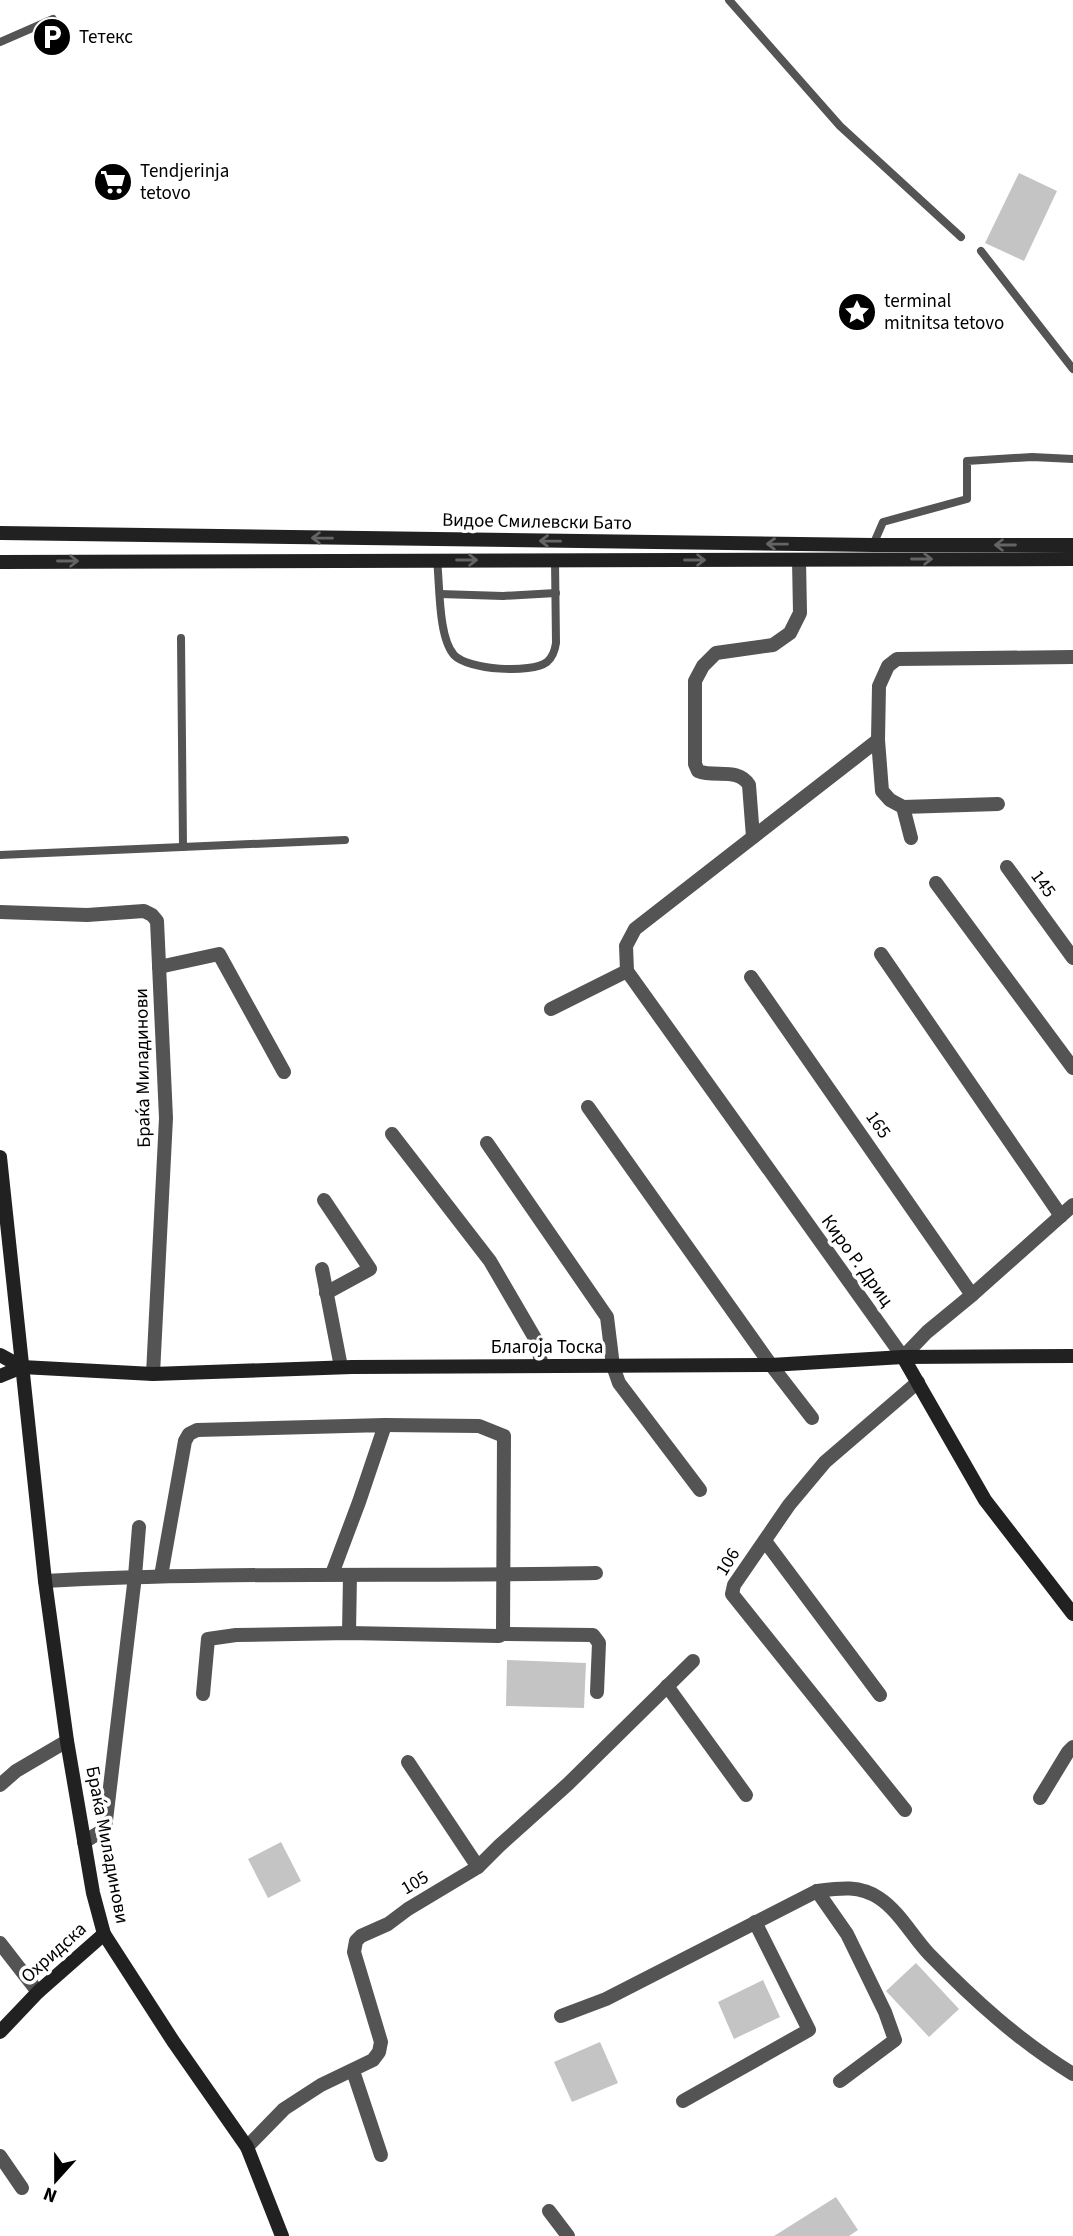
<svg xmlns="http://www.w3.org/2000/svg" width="1073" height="2236" viewBox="0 0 1073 2236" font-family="'Source Sans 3',sans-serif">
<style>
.building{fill:#c4c4c4}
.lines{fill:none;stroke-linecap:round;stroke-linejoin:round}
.lane{stroke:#545454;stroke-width:8}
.street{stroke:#545454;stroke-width:14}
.secondary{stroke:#212121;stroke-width:14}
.oneway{stroke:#646464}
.labels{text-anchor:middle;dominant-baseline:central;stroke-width:7;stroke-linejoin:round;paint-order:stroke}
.poi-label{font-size:19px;fill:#000;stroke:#fff;text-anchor:start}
.street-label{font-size:19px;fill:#000;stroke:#fff}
</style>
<rect width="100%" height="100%" fill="#fff"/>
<g class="building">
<polygon points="1019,173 1057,191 1024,261 985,243"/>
<polygon points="507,1660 586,1663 584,1708 506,1706"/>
<polygon points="281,1842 301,1881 268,1898 248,1859"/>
<polygon points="916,1963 959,2009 929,2037 886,1991"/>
<polygon points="763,1980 780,2017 734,2039 718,2002"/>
<polygon points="600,2042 618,2083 572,2102 554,2062"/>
<polygon points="836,2197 858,2230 849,2236 774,2236"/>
</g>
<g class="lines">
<g class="lane">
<polyline points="729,0 840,126 961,237"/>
<polyline points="0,42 53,19"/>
<polyline points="981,251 1073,369"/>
<polyline points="873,545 883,522 967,499 967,461 1032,457 1073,459"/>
<path d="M437,560C440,585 438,637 454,655C468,670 531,674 547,662C553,657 555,650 556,643L555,560"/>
<polyline points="440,594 503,596 556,593"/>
<polyline points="181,638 183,847"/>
<polyline points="0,855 345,840"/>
</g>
<g class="street">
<polyline points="878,740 635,929 626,946 627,971 903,1357 927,1332 972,1295 1073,1205"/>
<polyline points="903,807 998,804"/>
<path d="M753,837L749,785C738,767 715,778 698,771L695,764V681L703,666L716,653L773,645L790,633L800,613L799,560"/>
<polyline points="911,838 903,807 890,800 882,791 878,740 879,686 888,666 897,659 1073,657"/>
<polyline points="1007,867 1073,958"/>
<polyline points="936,883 1073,1068"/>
<polyline points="0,912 87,915 144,911 152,915 157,921 166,1118 153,1374"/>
<polyline points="881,954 1061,1216"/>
<polyline points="159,967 219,954 284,1072"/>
<polyline points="751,977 972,1295"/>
<polyline points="551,1009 627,971"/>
<polyline points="588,1107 771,1365 812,1418"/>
<polyline points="392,1134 490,1261 536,1340 542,1366"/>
<polyline points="487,1143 607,1317 613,1366 619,1383 700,1490"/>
<polyline points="324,1200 370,1269 326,1293"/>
<polyline points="322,1269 341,1367"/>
<polyline points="765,1541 880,1695"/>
<polyline points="161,1576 185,1441 189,1434 197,1430 385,1425 359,1502 332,1574"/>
<path d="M45,1581C229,1571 413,1577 596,1573"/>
<polyline points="349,1633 350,1575"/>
<polyline points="503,1634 593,1635 599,1643 597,1692"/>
<polyline points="667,1686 746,1795"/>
<polyline points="203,1694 208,1639 236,1635 349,1633 499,1636 503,1634 504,1436 479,1426 385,1425"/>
<polyline points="408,1762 478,1867"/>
<polyline points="0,1785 16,1771 67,1741"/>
<polyline points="1040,1798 1068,1752 1073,1747"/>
<polyline points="905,1810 732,1594 734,1585 789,1505 825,1462 918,1382"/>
<polyline points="84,1842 105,1829 135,1576 139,1527"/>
<polyline points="817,1891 847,1934 885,2012 895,2040 840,2081"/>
<polyline points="0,1943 38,1992"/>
<path d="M561,2016L606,1999L817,1891C840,1888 859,1885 879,1898C900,1912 912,1936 929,1954C973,1999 1019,2041 1073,2074"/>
<polyline points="353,2071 381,2155"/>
<polyline points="683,2101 809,2030 755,1922"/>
<polyline points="247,2147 284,2109 321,2085 373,2060 379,2052 381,2042 354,1952 356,1941 361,1936 388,1924 408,1909 478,1867 499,1846 568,1784 693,1661"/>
<polyline points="0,2156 22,2188"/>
<polyline points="549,2211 568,2236"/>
</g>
<g class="secondary">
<polyline points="0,533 873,545 1073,545"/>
<polyline points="0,562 1073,559"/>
<polyline points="0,1157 45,1581 67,1741 93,1893 104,1934 173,2041 247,2147 282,2236"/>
<polyline points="0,1355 22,1367"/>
<polyline points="903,1357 985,1500 1073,1614"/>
<polyline points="0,1376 22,1367 153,1374 352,1367 771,1365 903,1357 1073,1356"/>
<polyline points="0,2032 38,1992 104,1934"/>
</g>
</g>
<defs><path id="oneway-shaft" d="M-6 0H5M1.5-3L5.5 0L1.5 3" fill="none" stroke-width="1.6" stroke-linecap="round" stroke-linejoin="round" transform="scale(1.75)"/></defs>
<g class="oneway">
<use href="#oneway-shaft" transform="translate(322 538) rotate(-179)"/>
<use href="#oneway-shaft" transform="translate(550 541) rotate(-179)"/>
<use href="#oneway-shaft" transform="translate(777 544) rotate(-179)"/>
<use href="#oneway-shaft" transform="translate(1005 545) rotate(180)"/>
<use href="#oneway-shaft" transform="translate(922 559)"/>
<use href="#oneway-shaft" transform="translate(467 560)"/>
<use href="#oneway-shaft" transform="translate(695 560)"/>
<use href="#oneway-shaft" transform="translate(68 561)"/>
</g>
<defs>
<symbol id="parking-disc" viewBox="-11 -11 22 22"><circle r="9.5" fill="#000" stroke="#fff"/><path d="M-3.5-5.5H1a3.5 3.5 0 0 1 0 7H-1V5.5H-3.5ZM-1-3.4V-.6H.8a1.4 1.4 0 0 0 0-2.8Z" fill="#fff"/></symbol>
<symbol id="supermarket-disc" viewBox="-11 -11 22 22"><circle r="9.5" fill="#000" stroke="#fff"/><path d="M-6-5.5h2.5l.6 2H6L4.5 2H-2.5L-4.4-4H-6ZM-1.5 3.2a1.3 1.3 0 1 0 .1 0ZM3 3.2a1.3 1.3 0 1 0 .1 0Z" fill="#fff"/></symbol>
<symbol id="sight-disc" viewBox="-11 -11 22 22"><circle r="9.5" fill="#000" stroke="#fff"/><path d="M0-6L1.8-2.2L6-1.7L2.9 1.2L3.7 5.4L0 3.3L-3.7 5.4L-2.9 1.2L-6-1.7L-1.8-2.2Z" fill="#fff"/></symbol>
</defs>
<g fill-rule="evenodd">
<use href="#parking-disc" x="30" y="15" width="44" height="44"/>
<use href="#supermarket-disc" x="91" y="160" width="44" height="44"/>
<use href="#sight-disc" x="835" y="290" width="44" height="44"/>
</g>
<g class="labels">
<g class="poi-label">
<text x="79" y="37">Тетекс</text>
<text x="140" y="171">Tendjerinja<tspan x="140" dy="22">tetovo</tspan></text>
<text x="884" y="301">terminal<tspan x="884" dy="22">mitnitsa tetovo</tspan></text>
</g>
<g class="street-label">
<text transform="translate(537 522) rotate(1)">Видое Смилевски Бато</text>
<text transform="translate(1043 884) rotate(54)">145</text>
<text transform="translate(143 1068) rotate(-91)">Браќа Миладинови</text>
<text transform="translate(878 1125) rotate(55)">165</text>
<text transform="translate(857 1261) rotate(54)">Киро Р. Дриц</text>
<text x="547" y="1347">Благоја Тоска</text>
<text transform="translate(728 1562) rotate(-59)">106</text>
<text transform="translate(107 1845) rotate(79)">Браќа Миладинови</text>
<text transform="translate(415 1883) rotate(-31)">105</text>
<text transform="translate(54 1953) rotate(-42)">Охридска</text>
</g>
</g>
<g transform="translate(56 2180) rotate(201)" stroke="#ffffff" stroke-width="5" paint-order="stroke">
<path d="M0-5L12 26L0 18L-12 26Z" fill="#000000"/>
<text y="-10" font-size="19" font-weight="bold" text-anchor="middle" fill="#000000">N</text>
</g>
</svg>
